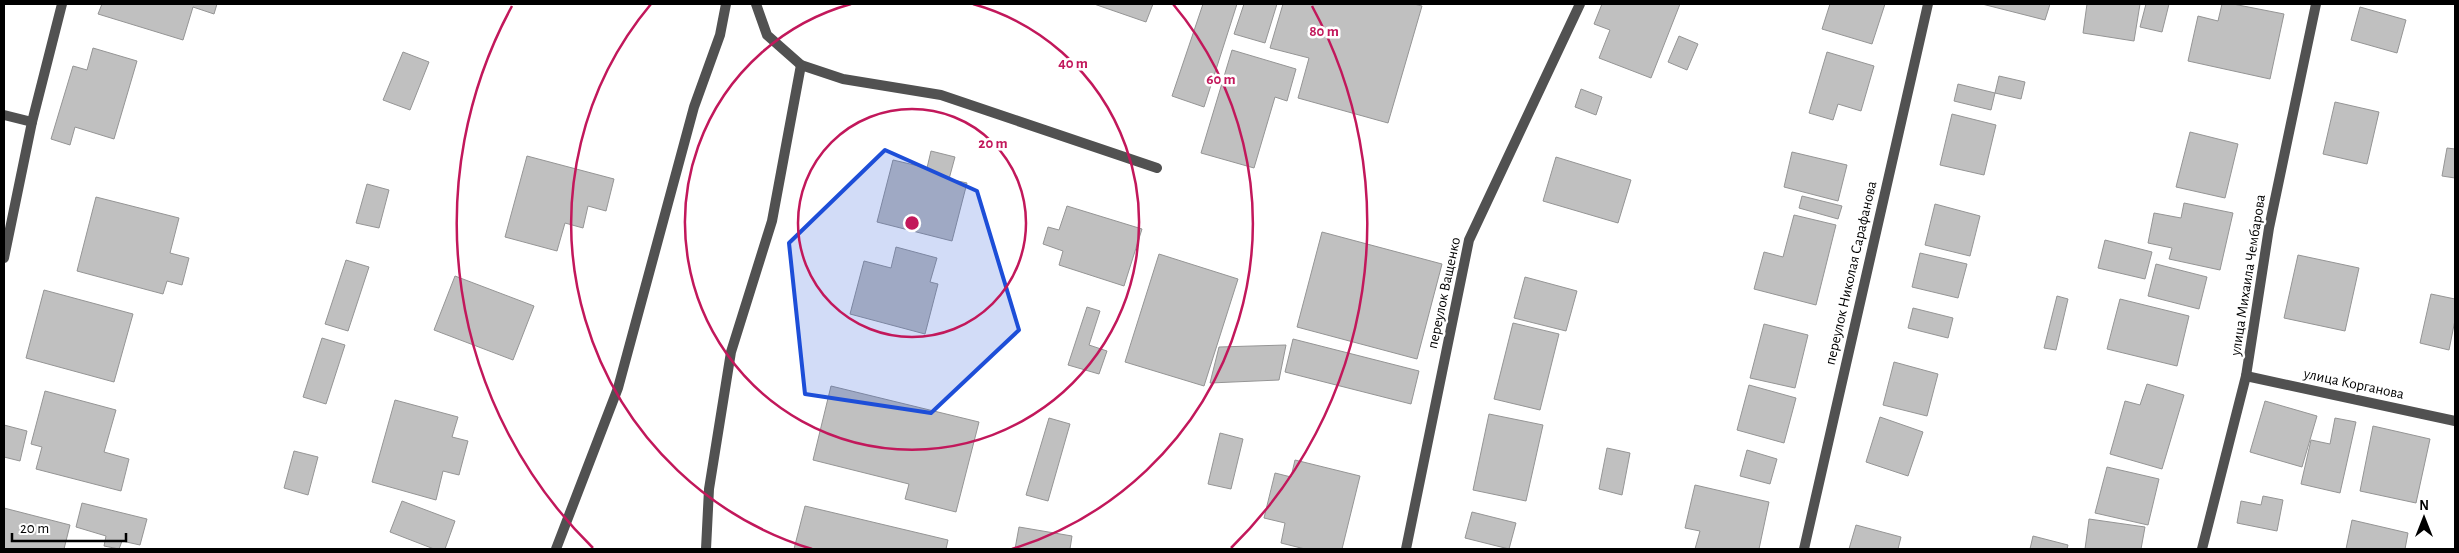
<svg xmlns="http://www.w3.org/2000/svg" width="2459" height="553" viewBox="0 0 2459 553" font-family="'Alegreya Sans',sans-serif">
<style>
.building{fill:#c0c0c0;stroke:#959595}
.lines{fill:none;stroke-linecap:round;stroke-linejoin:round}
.lane{stroke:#515151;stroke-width:10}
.street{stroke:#515151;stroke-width:10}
.marked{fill:#1d4ed8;fill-opacity:0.2;stroke:#1d4ed8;stroke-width:4;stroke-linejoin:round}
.ring{fill:none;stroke:#c2185b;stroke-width:2.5}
.labels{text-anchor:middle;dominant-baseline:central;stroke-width:5;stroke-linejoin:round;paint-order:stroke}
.street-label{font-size:15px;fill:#000;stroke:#fff}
.centre{fill:#c2185b;stroke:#fff;stroke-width:2.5}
.ring-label{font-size:15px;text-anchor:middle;font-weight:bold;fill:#c2185b;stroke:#fff;stroke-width:5;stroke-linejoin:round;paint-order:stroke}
</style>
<rect width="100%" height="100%" fill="#fff"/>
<g class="building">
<polygon points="102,4 217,4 214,14 193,7 183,40 98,14"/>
<polygon points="1094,4 1153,4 1146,22"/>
<polygon points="1203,4 1237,4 1204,107 1172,96"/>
<polygon points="1244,4 1277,4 1265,43 1234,34"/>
<polygon points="1283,4 1414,4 1422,6 1388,123 1298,98 1309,58 1270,48"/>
<polygon points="1602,4 1680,4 1651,78 1599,58 1610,30 1594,24"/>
<polygon points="1830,4 1885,4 1872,44 1822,29"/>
<polygon points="1982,4 2050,4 2045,20"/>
<polygon points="2087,4 2140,4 2134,41 2083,33"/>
<polygon points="2146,4 2169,4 2162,32 2140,27"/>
<polygon points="2222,4 2233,4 2284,14 2270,79 2188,61 2198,16 2218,21"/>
<polygon points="2360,7 2406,20 2397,53 2351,40"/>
<polygon points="1679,36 1698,44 1687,70 1668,62"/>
<polygon points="93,48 137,61 114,139 75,127 70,145 51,139 73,66 87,70"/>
<polygon points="1232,50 1296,69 1287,101 1275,97 1254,168 1201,153"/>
<polygon points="403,52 429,62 410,110 383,100"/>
<polygon points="1827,52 1874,66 1861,111 1838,104 1833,120 1809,113"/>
<polygon points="1999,76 2025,82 2021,99 1995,93"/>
<polygon points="1958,84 1995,93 1991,110 1954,101"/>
<polygon points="1581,89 1602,97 1596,115 1575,107"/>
<polygon points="2335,102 2379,112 2367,164 2323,154"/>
<polygon points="1952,114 1996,125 1984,175 1940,165"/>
<polygon points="2190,132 2238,144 2225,198 2176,187"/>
<polygon points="2447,148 2455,149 2455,178 2442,176"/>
<polygon points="931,151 955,157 949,179 967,183 952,241 877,222 893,160 927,168"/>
<polygon points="1792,152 1847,165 1838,201 1784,187"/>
<polygon points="527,156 614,179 606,211 588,206 583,228 565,223 557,251 505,237"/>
<polygon points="1556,157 1631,180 1618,223 1543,201"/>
<polygon points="367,184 389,190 379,228 356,223"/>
<polygon points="1802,196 1842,206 1838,219 1799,208"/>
<polygon points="96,197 179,218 170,253 189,258 182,285 167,281 163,294 77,271"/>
<polygon points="2184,203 2233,213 2220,270 2169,259 2172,248 2148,243 2154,213 2181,218"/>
<polygon points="1935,204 1980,216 1970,256 1925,245"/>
<polygon points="1067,206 1142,229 1124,286 1059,265 1063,251 1043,244 1048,227 1059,230"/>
<polygon points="1794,215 1836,225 1816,305 1754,289 1764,252 1783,257"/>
<polygon points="1322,232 1442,264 1417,359 1297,327"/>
<polygon points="2105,240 2152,252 2145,279 2098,268"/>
<polygon points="896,247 937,258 930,282 938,284 925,334 850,314 864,261 891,268"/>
<polygon points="1920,253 1967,264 1958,298 1912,287"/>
<polygon points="1159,254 1238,279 1204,386 1125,362"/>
<polygon points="2298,255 2359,268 2345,331 2284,318"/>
<polygon points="346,260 369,267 348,331 325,324"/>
<polygon points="2156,264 2207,277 2199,309 2148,296"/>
<polygon points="455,276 534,306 513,360 434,330"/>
<polygon points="1525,277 1577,291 1566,331 1514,318"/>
<polygon points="44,290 133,314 114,382 26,358"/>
<polygon points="2431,294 2455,299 2455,320 2449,350 2420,343"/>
<polygon points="2057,296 2068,299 2056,350 2044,348"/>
<polygon points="2120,299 2189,316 2177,366 2107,349"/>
<polygon points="1087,307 1100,311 1089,345 1107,351 1099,374 1068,365"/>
<polygon points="1913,308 1953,318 1948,338 1908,328"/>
<polygon points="1513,323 1559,334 1540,410 1494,399"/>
<polygon points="1764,324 1808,335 1795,388 1750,378"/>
<polygon points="322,338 345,345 326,404 303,397"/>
<polygon points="1293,339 1419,371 1411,404 1285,372"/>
<polygon points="1286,345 1279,380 1210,383 1219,347"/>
<polygon points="1894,362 1938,374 1927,416 1883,405"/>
<polygon points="2147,384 2184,395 2162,469 2110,454 2125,401 2140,405"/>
<polygon points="1749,385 1796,398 1784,443 1737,430"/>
<polygon points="831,386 979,422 956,512 905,499 909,484 813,460"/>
<polygon points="45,391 116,410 104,452 129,459 121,491 36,469 42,447 31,444"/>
<polygon points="395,400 458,417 452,437 468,441 459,475 443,471 436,500 372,482"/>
<polygon points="2265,401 2317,416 2302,467 2250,452"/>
<polygon points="1489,414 1543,425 1526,501 1473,490"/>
<polygon points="1880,417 1923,432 1908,476 1866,462"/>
<polygon points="1049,418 1070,424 1048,501 1026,495"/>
<polygon points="2335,418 2356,422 2340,493 2301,484 2311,440 2330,444"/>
<polygon points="4,425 27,431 20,461 4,457"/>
<polygon points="2373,426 2430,439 2416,503 2360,491"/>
<polygon points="1220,433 1243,439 1231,489 1208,484"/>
<polygon points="1607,448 1630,453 1622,495 1599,489"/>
<polygon points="1747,450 1777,459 1770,484 1740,476"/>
<polygon points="294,451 318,457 308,495 284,488"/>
<polygon points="1295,460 1360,476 1342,549 1305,549 1281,543 1285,523 1264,518 1275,473 1291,477"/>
<polygon points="2107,467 2159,479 2148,525 2095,513"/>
<polygon points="1695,485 1769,502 1759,549 1695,549 1700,531 1685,528"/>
<polygon points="2263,496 2283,500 2277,531 2237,523 2241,501 2261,505"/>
<polygon points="402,501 455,521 445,549 434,549 390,532"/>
<polygon points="82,503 147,519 140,545 122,541 119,549 104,546 106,536 76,527"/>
<polygon points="805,506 948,540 946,549 794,549"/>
<polygon points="4,508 70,525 64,549 4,549"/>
<polygon points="1472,512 1516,523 1509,549 1465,538"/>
<polygon points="2089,519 2145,527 2141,549 2085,549"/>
<polygon points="2352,520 2408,533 2405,549 2346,549"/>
<polygon points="1856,525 1901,537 1898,549 1849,549"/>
<polygon points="1019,527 1072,536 1070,549 1015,549"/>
<polygon points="2033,536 2068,545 2067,549 2030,549"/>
</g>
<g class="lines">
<g class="lane">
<polyline points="756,4 767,35 801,65 843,79 941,95 1157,168"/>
<polyline points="556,549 618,388 694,107 720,35 726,4"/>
<polyline points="706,549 709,489 731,352 772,221 801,65"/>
</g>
<g class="street">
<polyline points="4,115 32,122"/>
<polyline points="4,258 32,122 62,4"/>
<polyline points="2246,376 2455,421"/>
<polyline points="1406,549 1469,240 1580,4"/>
<polyline points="1804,549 1928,4"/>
<polyline points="2202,549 2246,376 2269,228 2316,4"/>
</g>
</g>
<path class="marked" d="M885,150L977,191L1019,330L931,413L805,394L789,243Z"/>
<g class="ring">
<circle cx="912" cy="223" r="114"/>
<path d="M973 4A227 227 0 1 1 851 4"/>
<path d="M812 549A341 341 0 0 1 651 4M1173 4A341 341 0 0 1 1012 549"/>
<path d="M593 548A455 455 0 0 1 512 6M1312 6A455 455 0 0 1 1231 548"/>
</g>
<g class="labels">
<g class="street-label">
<text transform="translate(1851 273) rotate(-77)">переулок Николая Сарафанова</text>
<text transform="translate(2248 275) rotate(-81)">улица Михаила Чембарова</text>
<text transform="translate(1444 293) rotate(-78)">переулок Ващенко</text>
<text transform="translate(2354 384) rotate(12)">улица Корганова</text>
</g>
</g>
<circle cx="912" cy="223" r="8" class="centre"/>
<g class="ring-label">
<text x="1324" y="36">80 m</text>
<text x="1073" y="68">40 m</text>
<text x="1221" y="84">60 m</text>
<text x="993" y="148">20 m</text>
</g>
<rect width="2459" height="553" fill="none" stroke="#000000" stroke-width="10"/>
<g transform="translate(2424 518)" stroke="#ffffff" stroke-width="4" paint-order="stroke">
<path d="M0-4L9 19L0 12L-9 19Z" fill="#000000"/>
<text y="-8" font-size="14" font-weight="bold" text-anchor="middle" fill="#000000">N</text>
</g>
<path d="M12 533v8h114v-8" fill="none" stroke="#000000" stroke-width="2.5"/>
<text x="20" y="533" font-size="15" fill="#000000" stroke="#ffffff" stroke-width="4" paint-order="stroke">20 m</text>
</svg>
